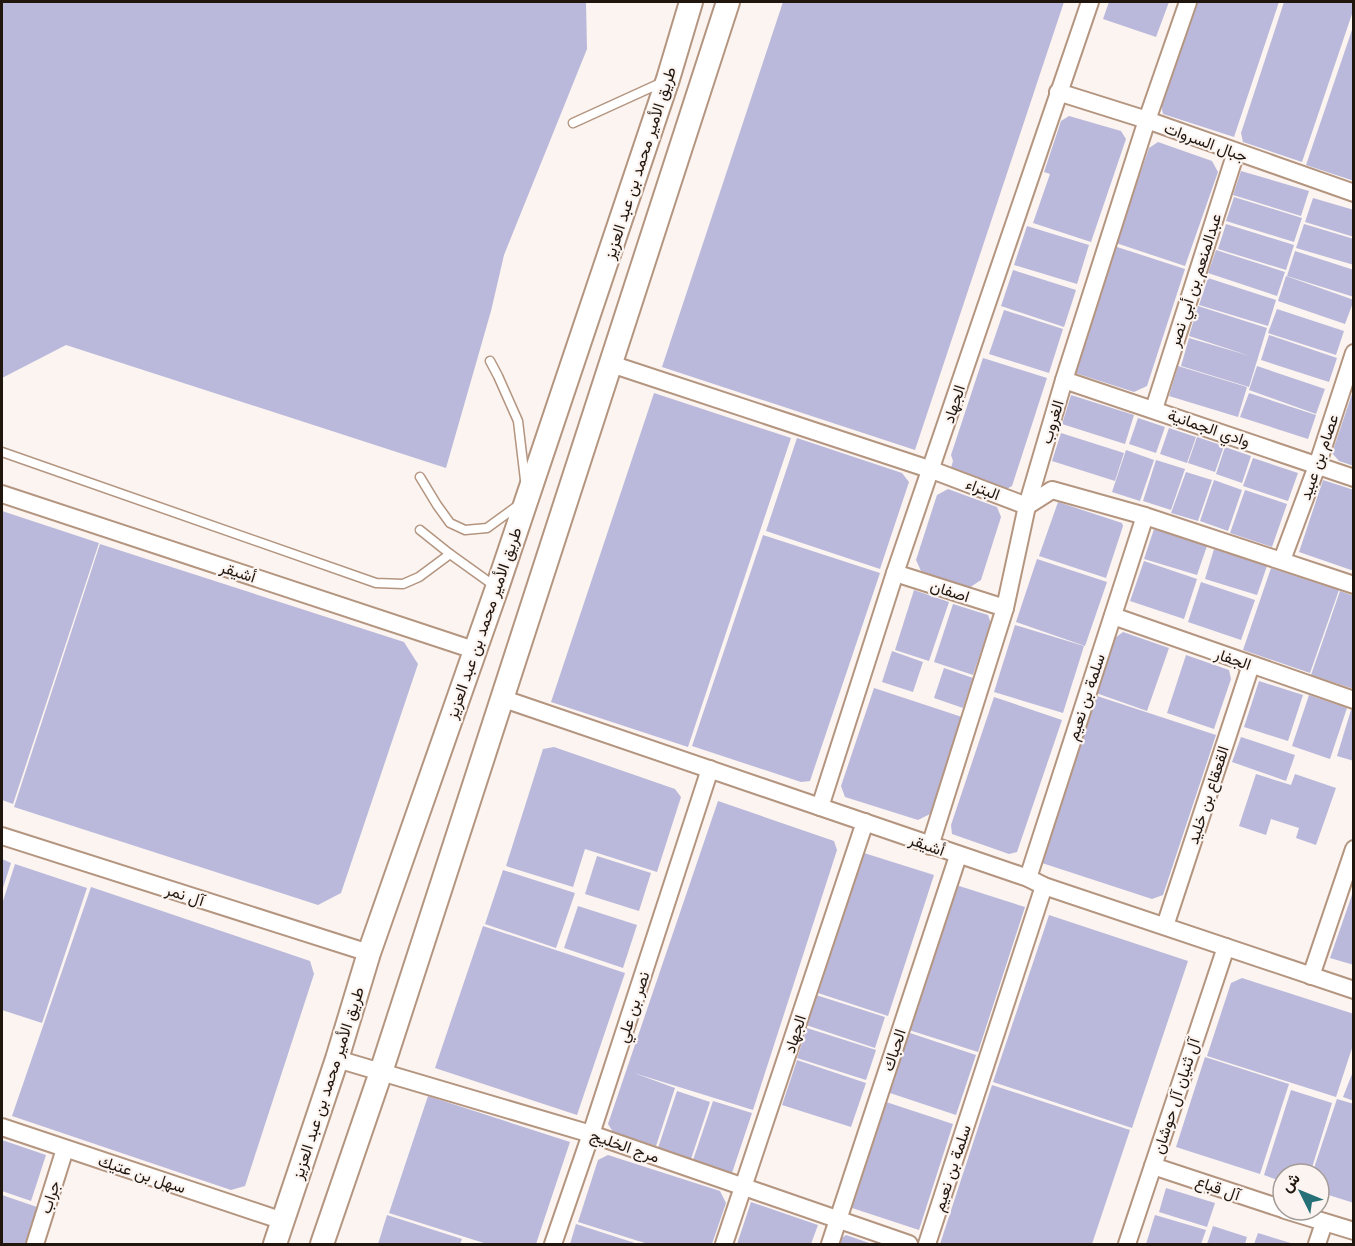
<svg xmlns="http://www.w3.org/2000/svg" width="1355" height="1246" viewBox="0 0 1355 1246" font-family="Helvetica,Vazirmatn,sans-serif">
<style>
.building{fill:#bab9db}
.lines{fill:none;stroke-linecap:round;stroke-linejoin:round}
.lane-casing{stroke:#b49580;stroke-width:11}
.street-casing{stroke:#b49580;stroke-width:20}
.secondary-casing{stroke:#b49580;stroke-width:26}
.lane{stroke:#fff;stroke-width:8}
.street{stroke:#fff;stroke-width:16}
.secondary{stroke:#fff;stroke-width:22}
.labels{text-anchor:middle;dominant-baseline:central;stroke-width:4.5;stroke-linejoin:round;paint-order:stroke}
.street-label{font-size:16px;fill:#21160e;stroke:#fbf4f0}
</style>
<rect width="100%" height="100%" fill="#fbf4f0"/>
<g class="building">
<polygon points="2,2 586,2 587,49 504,255 491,311 446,468 66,345 2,378"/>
<polygon points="783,2 1064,2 915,450 662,367"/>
<polygon points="1109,2 1169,2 1156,37 1103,19"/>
<polygon points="1195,2 1279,2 1234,137 1163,114 1161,105"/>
<polygon points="1284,2 1354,2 1354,8 1302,162 1243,142 1241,133"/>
<polygon points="1354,24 1354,181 1306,165"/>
<polygon points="1069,116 1121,131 1126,139 1091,242 1033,223 1050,174 1044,172 1061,121"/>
<polygon points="1158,142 1212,161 1218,172 1185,266 1116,243 1149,148"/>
<polygon points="1241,171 1309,191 1301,216 1233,195"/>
<polygon points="1234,197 1302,218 1294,242 1226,221"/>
<polygon points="1313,198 1354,210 1354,237 1305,222"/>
<polygon points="1226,224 1294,245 1286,270 1218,249"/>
<polygon points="1304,224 1354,239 1354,265 1296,248"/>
<polygon points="1027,226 1089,245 1077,284 1014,265"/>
<polygon points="1114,246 1185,269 1147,386 1134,392 1072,372"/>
<polygon points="1216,250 1285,272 1277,296 1208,273"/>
<polygon points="1295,251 1354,270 1354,297 1287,276"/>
<polygon points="1013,270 1076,290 1064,327 1001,306"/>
<polygon points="1286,276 1354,300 1345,324 1278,301"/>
<polygon points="1208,278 1276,300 1268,326 1199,305"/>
<polygon points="1198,306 1267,328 1249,387 1181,366 1189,338 1250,356 1189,336"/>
<polygon points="1277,309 1344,331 1336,355 1268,333"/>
<polygon points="1004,310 1063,329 1049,373 989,354"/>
<polygon points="1269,335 1337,358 1329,382 1261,360"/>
<polygon points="983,358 1047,378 1012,486 1003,491 950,471 953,461 951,455"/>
<polygon points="1178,366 1247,387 1238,417 1169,396"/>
<polygon points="1257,366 1325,389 1316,414 1249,390"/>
<polygon points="1354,388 1354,466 1339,461 1332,453"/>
<polygon points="654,393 791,438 688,747 551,702"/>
<polygon points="1249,393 1316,415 1308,439 1240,417"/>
<polygon points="1071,395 1134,415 1125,444 1062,424"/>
<polygon points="1138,418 1165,427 1156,453 1129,444"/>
<polygon points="1169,428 1196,437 1187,463 1160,454"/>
<polygon points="1061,433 1124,453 1115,481 1052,461"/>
<polygon points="1197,437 1224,446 1215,472 1188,463"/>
<polygon points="797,438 902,473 909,482 880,569 766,531"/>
<polygon points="1225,447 1251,456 1242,483 1216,474"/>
<polygon points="1126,450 1154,460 1140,501 1112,492"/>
<polygon points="1253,458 1298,473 1288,501 1243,486"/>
<polygon points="1156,460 1185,469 1171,510 1143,501"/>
<polygon points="1186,472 1212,480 1198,521 1171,513"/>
<polygon points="1214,480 1242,490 1228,531 1200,521"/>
<polygon points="1323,480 1354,490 1354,571 1299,552"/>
<polygon points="948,489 997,507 1001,517 981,580 969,588 921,571 916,560 937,495"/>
<polygon points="1245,490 1287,504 1272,547 1230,533"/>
<polygon points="1058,502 1122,523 1123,526 1106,578 1039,556"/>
<polygon points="2,511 99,543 13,804 2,800"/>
<polygon points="1154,529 1207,546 1197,575 1144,559"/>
<polygon points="763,535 880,573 810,781 801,782 692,746"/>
<polygon points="100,544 404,642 418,664 341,893 318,905 14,807"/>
<polygon points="1214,549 1267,566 1257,595 1205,579"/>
<polygon points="1037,559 1107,582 1085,646 1016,622"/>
<polygon points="1144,561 1197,579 1184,619 1130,601"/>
<polygon points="1271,568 1339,590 1310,673 1243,650"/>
<polygon points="1201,582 1255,600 1241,640 1188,622"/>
<polygon points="914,590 949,602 929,661 895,650"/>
<polygon points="1340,591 1354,596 1354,689 1311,675"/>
<polygon points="953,604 988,615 991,623 973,675 934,662"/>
<polygon points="1015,625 1084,646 1063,713 994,692"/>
<polygon points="1123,632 1169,648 1147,711 1096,693 1115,638"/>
<polygon points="892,651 923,662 913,692 882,682"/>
<polygon points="1186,655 1229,670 1231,679 1214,729 1167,713"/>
<polygon points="944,668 973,678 963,708 934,698"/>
<polygon points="1259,681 1303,695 1288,741 1244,727"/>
<polygon points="874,688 962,717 930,814 918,820 845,797 841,786"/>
<polygon points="1309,695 1347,708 1330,759 1292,746"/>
<polygon points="1097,696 1216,735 1163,895 1152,899 1042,863"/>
<polygon points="994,697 1062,720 1017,852 1009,854 952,834 951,825"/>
<polygon points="1351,710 1354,710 1354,761 1337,756"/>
<polygon points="1241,737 1295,755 1286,781 1232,762"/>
<polygon points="554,747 675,789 681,797 657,872 585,849 573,887 506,866 543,749"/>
<polygon points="1256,774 1291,785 1295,774 1336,788 1316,845 1296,838 1299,828 1271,819 1266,835 1239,826"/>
<polygon points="718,801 834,841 837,850 753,1110 634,1073 675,1088 656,1146 613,1132 608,1124"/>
<polygon points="864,853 934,875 888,1016 818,993"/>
<polygon points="597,856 651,873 639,911 585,894"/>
<polygon points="2,859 11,863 2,891"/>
<polygon points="15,864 87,888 42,1023 2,1010 2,904"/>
<polygon points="503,870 575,893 556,948 485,924"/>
<polygon points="956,885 1025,907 978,1052 909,1030"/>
<polygon points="91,887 310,961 314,974 245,1186 231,1190 12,1116"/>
<polygon points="1354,889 1354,965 1330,958"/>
<polygon points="578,906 637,925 623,968 564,948"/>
<polygon points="1049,915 1188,961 1132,1128 993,1082"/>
<polygon points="483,926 625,973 577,1115 435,1068"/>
<polygon points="1242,978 1354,1014 1354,1042 1336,1097 1207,1056 1231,983"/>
<polygon points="816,995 885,1017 875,1048 806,1025"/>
<polygon points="807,1028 876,1050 866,1080 797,1058"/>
<polygon points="907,1032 976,1055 956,1115 887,1092"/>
<polygon points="1205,1057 1289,1084 1260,1174 1176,1147"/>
<polygon points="797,1060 866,1083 851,1127 782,1105"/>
<polygon points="1354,1069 1354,1101 1343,1097"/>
<polygon points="992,1085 1130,1130 1092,1244 940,1244"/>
<polygon points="1291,1090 1332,1103 1310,1174 1283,1174 1283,1182 1264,1175"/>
<polygon points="677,1091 710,1102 691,1159 658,1148"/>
<polygon points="428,1096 570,1142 536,1244 487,1244 389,1213"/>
<polygon points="1337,1099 1354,1104 1354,1203 1319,1192 1319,1174 1312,1174"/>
<polygon points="713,1101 752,1113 732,1173 693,1160"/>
<polygon points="883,1101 953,1124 919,1230 849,1207"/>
<polygon points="2,1140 46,1155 31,1201 2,1191"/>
<polygon points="608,1155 720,1191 726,1203 712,1244 648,1244 578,1222 598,1160"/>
<polygon points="1166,1188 1215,1203 1207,1227 1159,1212"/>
<polygon points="2,1195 37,1207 25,1244 2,1244"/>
<polygon points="751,1202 818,1225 811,1244 737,1244"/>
<polygon points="387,1215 462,1239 460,1244 378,1244"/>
<polygon points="1155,1215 1206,1230 1201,1244 1146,1244"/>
<polygon points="576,1224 638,1244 570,1244"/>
<polygon points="1213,1226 1247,1237 1245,1244 1207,1244"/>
<polygon points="1258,1233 1294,1244 1254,1244"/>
<polygon points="846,1235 872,1244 838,1244 839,1240"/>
</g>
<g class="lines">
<defs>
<g id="lane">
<polyline points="573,123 663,82"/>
<polyline points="490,361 498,376 518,421 525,480"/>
<polyline points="2,452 376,583 403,584 419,577 450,554 496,587"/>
<polyline points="420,477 437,505 450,523 465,530 487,528 520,504"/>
<polyline points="420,530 450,554"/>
</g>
<g id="street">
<polyline points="1058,92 1147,120 1354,193"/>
<polyline points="611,364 932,470 1027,506"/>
<polyline points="1064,380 1354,478"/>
<polyline points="1154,409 1236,152"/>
<polyline points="2,494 474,650"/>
<polyline points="1027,506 1052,490 1145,516 1354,585"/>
<polyline points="1282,560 1317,466 1354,353"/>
<polyline points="895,573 1005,608"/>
<polyline points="1113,616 1354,700"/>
<polyline points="501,698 1028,878 1044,886 1354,990"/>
<polyline points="820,807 895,573 1090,2"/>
<polyline points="2,836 369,953"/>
<polyline points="930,846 1005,608 1027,506 1064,380 1147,120 1188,2"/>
<polyline points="1028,878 1145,516"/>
<polyline points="1165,926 1251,665"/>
<polyline points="1311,976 1354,849"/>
<polyline points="337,1059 591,1134 909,1244"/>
<polyline points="2,1127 283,1221"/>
<polyline points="1153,1166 1283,1209"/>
<polyline points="1285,1210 1354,1231"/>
<polyline points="35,1244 65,1149"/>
<polyline points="553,1244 591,1134 710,769"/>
<polyline points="724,1244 865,822"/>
<polyline points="830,1244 958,856"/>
<polyline points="927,1244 1044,886"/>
<polyline points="1127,1244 1226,947"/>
<polyline points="1317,1244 1324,1223"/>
</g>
<g id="secondary">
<polyline points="275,1244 337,1059 369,953 497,588 668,79 691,2"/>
<polyline points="322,1244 381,1072 728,2"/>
</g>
</defs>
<use href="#lane" class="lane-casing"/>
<use href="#street" class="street-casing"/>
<use href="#secondary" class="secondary-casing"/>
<use href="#lane" class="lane"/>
<use href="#street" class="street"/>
<use href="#secondary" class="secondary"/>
</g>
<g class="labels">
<g class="street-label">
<text transform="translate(1206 142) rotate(20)">جبال السروات</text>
<text transform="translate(640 163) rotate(-72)">طريق الأمير محمد بن عبد العزيز</text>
<text transform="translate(1195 280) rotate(-72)">عبدالمنعم بن أبي نصر</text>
<text transform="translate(954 404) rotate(-72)">الجهاد</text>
<text transform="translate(1052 422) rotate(-73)">الغروب</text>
<text transform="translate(1209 428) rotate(19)">وادي الجمانية</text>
<text transform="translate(1319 457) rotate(-71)">عصام بن عبيد</text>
<text transform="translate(983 489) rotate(21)">البتراء</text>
<text transform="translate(238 572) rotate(18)">أشيقر</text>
<text transform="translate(950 591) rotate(18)">اصفان</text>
<text transform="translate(484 623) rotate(-71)">طريق الأمير محمد بن عبد العزيز</text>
<text transform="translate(1233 659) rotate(19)">الجفار</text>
<text transform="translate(1086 697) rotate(-72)">سلمة بن نعيم</text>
<text transform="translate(1208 795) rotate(-72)">القعقاع بن خليد</text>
<text transform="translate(927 845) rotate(20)">أشيقر</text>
<text transform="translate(185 895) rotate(18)">آل نمر</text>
<text transform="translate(633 1007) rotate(-72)">نصر بن علي</text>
<text transform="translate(795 1034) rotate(-72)">الجهاد</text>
<text transform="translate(894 1050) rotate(-72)">الحباك</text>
<text transform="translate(328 1083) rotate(-72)">طريق الأمير محمد بن عبد العزيز</text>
<text transform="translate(1176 1096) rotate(-72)">آل ثنيان آل حوشان</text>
<text transform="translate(625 1146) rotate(19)">مرج الخليج</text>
<text transform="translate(952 1168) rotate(-72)">سلمة بن نعيم</text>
<text transform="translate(142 1174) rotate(18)">سهل بن عتيك</text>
<text transform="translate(1218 1188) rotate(19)">آل قباع</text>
<text transform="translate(50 1197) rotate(-72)">جراب</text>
</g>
</g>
<rect width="1355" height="1246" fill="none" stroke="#21160e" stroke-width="6"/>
<g transform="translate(1301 1192) rotate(313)"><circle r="28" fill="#fbf4f0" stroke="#a49b96" stroke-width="1.5"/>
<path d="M0-4.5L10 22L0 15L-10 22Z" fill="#267077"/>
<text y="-9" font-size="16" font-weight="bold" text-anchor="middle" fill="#21160e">ش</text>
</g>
</svg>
